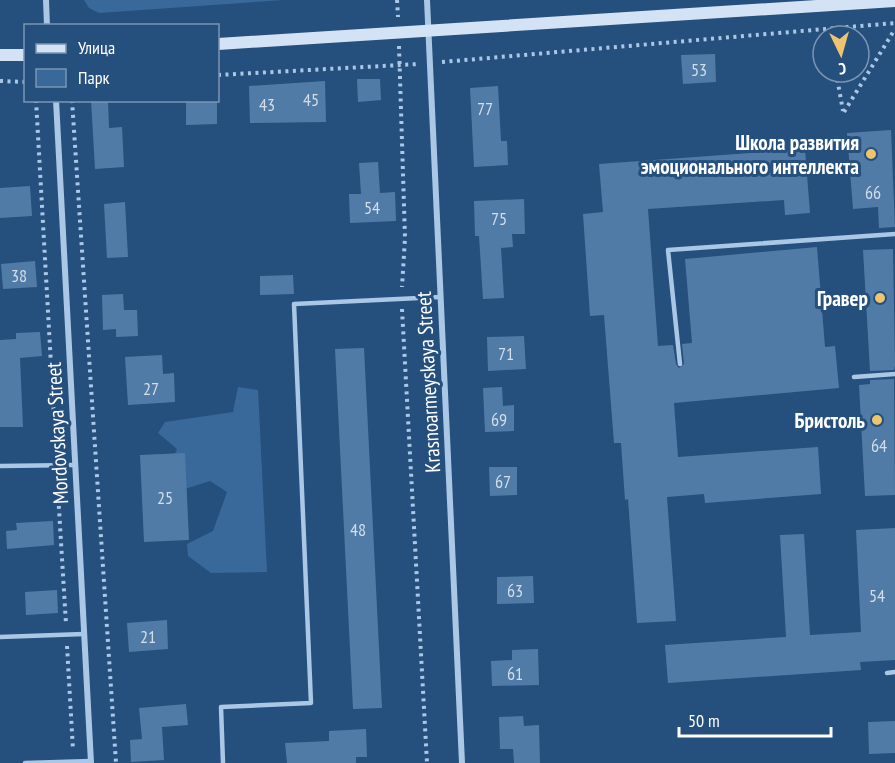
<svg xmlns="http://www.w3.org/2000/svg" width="895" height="763" viewBox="0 0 895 763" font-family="'PT Sans Narrow',sans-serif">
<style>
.green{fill:#39699a}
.building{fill:#517ba7}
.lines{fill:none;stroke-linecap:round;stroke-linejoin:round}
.path{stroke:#aac7e5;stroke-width:4;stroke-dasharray:3 4.5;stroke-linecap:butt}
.lane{stroke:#aac7e5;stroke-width:4.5}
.street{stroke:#aac7e5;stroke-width:6}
.secondary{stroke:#d3e3f5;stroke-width:12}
.poi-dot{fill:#eec46e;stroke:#254f7d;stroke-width:2}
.labels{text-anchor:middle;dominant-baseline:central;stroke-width:6;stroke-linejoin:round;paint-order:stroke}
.number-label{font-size:18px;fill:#d4dee9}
.poi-label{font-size:21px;font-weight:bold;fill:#fff;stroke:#254f7d;text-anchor:end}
.street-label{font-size:21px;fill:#fff;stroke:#254f7d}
</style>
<rect width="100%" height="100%" fill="#254f7d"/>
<g class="green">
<polygon points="84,0 284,0 99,13 89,8"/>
<polygon points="238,387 258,390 267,572 211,573 188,556 187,544 213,531 227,492 210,481 185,489 168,470 177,449 158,433 165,422 233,412"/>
</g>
<g class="building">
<polygon points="715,54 716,82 683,84 681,55"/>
<polygon points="357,79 380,79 381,100 358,102"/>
<polygon points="325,81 326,122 250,123 249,86"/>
<polygon points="498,86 501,141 507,141 508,165 474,167 470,88"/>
<polygon points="91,100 108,100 109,128 122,127 124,167 95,169"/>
<polygon points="186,100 217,100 217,124 186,125"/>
<polygon points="891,130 895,227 879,228 878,207 853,209 847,133"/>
<polygon points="805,149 810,213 785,215 784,200 648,209 658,346 673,345 676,364 679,368 684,364 682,344 692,343 685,259 817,247 825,347 835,346 839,388 674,403 678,457 818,447 821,494 705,503 704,494 667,497 676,621 637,623 628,499 625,500 621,443 614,443 604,315 590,316 583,214 603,212 599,164"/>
<polygon points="378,162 380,193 395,192 396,221 350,223 349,194 361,194 359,163"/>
<polygon points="30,186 32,216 0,218 0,188"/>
<polygon points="524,199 525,234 512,234 513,247 501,248 504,298 483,299 479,236 475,236 474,201"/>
<polygon points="125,202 128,257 107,258 104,204"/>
<polygon points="893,249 895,365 894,370 870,371 863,250"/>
<polygon points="35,261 37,287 3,289 1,264"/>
<polygon points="293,275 294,294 260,295 260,276"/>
<polygon points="123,294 124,310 137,310 138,336 116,337 116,329 103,330 102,295"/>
<polygon points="40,332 42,356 20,358 23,427 0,427 0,340 16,339 16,333"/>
<polygon points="524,336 526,369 488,371 487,337"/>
<polygon points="364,348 382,708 353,709 335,349"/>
<polygon points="162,355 163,374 174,373 175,402 128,405 125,357"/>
<polygon points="894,379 895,495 865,496 859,385 870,384 870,380"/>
<polygon points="502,387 503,406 514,405 514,431 485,432 483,388"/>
<polygon points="185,453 189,540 144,542 140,455"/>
<polygon points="489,467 517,467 517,495 490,496"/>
<polygon points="53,521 54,545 7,549 6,531 17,530 16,523"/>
<polygon points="895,528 895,660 860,662 861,670 668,683 665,645 786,637 780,535 804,534 810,635 861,632 856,530"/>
<polygon points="533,576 534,603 497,604 497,577"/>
<polygon points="57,590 58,613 26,615 25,592"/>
<polygon points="167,620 168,649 129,652 127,623"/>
<polygon points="538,649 539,685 492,686 491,661 512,660 512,650"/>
<polygon points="186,704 188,725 162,727 164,760 131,762 130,740 142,739 139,708"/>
<polygon points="523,716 524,726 539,725 540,763 514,763 513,749 500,749 499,717"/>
<polygon points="895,721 895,753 869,754 868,722"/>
<polygon points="366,729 367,757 356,757 356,763 287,763 285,743 329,741 329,731"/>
</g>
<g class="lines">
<g class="path">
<polyline points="397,0 398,17"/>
<polyline points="399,46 405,238 402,287"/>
<polyline points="442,62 895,23"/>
<polyline points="836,72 843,111"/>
<polyline points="218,75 419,64"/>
<polyline points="0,81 26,82"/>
<polyline points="36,100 56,453"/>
<polyline points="72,100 116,763"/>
<polyline points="844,112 895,29"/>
<polyline points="402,309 427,763"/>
<polyline points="57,476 66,624"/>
<polyline points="67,646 73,750"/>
</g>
<g class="lane">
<polyline points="680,364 668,250 895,234"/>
<polyline points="854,377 895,374"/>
<polyline points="0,466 75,465"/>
<polyline points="0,637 84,634"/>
<polyline points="887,673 895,672"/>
<polyline points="25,763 91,761"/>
<polyline points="223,763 221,707 311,703 294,304 440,297"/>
</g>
<g class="street">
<polyline points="46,0 47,26"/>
<polyline points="427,0 462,763"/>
<polyline points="56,100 91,763"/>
</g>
<g class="secondary">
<polyline points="218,44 895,1"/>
<polyline points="0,55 26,55"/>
</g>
</g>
<g class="poi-dot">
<circle cx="871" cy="154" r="6"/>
<circle cx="880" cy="298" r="6"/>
<circle cx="877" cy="420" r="6"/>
</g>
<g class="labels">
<g class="number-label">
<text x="699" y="69">53</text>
<text x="311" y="99">45</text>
<text x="267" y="104">43</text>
<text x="485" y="108">77</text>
<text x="873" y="192">66</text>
<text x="372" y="207">54</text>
<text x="499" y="218">75</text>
<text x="19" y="275">38</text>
<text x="506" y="353">71</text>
<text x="151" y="388">27</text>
<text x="499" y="419">69</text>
<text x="879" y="445">64</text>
<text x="503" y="481">67</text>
<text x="165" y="497">25</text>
<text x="358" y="529">48</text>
<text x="515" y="590">63</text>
<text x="877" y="595">54</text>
<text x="148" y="636">21</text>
<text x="515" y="673">61</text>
</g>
<g class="poi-label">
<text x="859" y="142">Школа развития<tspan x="859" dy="24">эмоционального интеллекта</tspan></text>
<text x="868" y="298">Гравер</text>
<text x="865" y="420">Бристоль</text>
</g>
<g class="street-label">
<text transform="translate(428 382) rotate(-93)">Krasnoarmeyskaya Street</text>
<text transform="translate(57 433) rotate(-93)">Mordovskaya Street</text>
</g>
</g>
<rect x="24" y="24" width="195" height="78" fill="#254f7d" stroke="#7c95b1" stroke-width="1.5"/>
<rect x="36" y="44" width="30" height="9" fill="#d3e3f5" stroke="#7c95b1" stroke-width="1.5"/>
<text x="78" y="54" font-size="18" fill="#ffffff">Улица</text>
<rect x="36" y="69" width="30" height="18" fill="#39699a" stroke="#7c95b1" stroke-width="1.5"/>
<text x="78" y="84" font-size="18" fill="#ffffff">Парк</text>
<g transform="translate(841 54) rotate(175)"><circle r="28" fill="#254f7d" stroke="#7c95b1" stroke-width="1.5"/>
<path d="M0-4.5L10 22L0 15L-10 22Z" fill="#eec46e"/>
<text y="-9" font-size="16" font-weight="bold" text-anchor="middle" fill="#ffffff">С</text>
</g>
<path d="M679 727v9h152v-9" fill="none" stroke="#ffffff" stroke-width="3"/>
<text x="688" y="727" font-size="18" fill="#ffffff" stroke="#254f7d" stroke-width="4.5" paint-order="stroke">50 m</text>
</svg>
